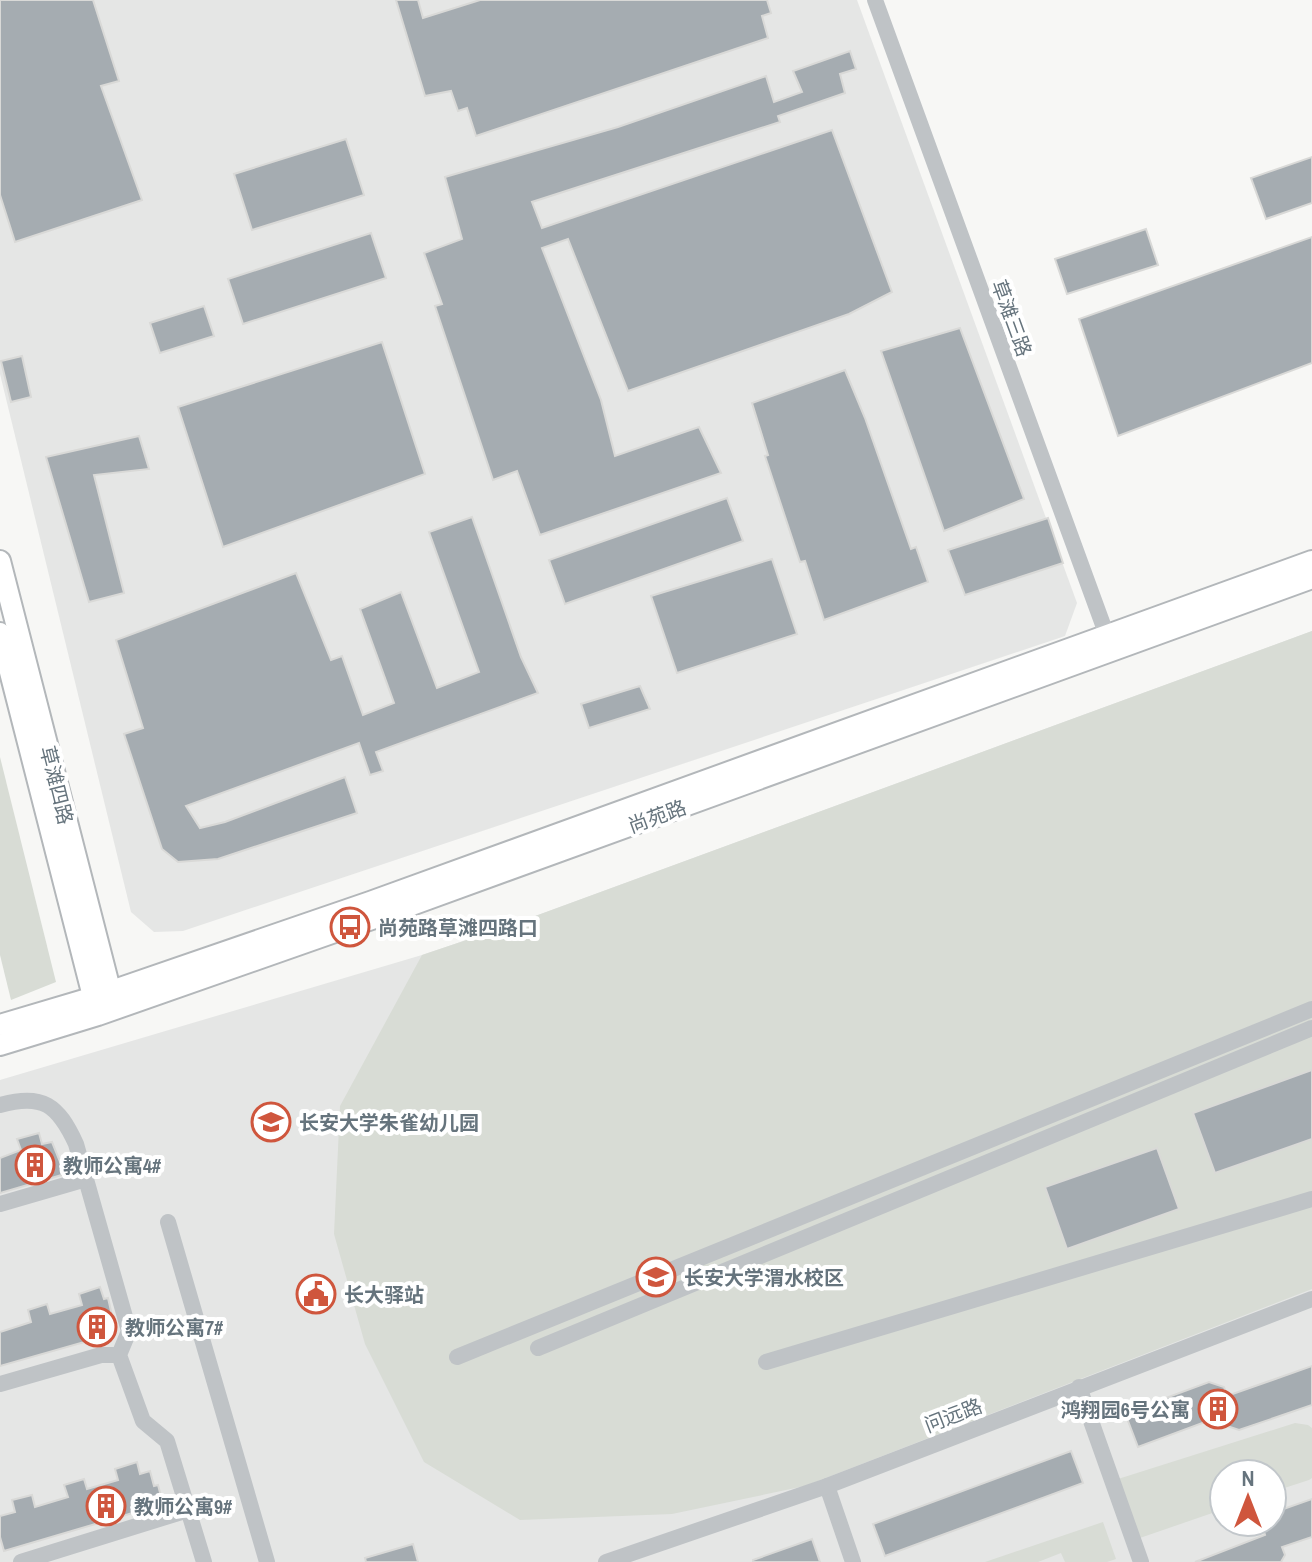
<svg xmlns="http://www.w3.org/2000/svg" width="1312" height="1562" viewBox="0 0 1312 1562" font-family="'Archivo Narrow','Noto Sans SC',sans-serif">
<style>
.built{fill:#e5e6e5;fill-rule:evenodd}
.green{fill:#d8dcd5}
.building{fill:#a5acb1;stroke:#d9d9d7;stroke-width:2}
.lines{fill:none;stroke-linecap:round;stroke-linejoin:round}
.major-casing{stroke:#b3b7ba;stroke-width:24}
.minor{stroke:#bfc3c6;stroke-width:16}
.major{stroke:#fff;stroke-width:20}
.labels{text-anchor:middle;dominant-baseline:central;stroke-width:8;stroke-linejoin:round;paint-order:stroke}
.street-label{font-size:20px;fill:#66747d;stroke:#fff}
.poi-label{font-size:20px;font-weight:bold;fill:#66747d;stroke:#fff;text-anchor:start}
</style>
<rect width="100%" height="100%" fill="#f7f7f5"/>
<g class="built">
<polygon points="0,0 857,0 1077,603 1065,636 183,931 154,932 131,912 0,374"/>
<path d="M1312,631V1562H0V1080L422,955L508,926ZM1224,1474H1272V1522H1224Z"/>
</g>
<g class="green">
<polygon points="1312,631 1312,1289 805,1486 672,1514 520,1520 424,1462 365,1344 334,1234 340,1106 422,955 508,926"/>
<polygon points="0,757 56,982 11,1000 0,955"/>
<polygon points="1295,1423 1308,1425 1312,1428 1312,1478 1309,1480 1272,1492 1272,1474 1224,1474 1224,1509 1137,1539 1118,1479"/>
<polygon points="1103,1522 1116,1559 1107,1562 1065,1562 1061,1553 1038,1562 985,1562"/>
</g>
<g class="building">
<polygon points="0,0 93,0 119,81 101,86 142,200 15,242 0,195"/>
<polygon points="396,0 418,0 423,18 480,0 767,0 771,13 762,16 768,38 476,136 467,108 458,111 451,91 425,96"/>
<polygon points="850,51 856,69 840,74 845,93 778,116 780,122 532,202 542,228 832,130 892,292 849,314 628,391 568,239 542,248 601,400 615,456 699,427 721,473 540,535 517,471 493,480 435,306 442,304 424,253 462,239 445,177 618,127 766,76 774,102 802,92 793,71"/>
<polygon points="346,139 364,195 252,230 234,174"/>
<polygon points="1312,157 1312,203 1266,219 1251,178"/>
<polygon points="1146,229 1158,265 1067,294 1055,259"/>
<polygon points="371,233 386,278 243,324 228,279"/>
<polygon points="1312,237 1312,363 1118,436 1079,319"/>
<polygon points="204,306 214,336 160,353 150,323"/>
<polygon points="960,328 1024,499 944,531 881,351"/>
<polygon points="382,342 425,474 223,547 178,407"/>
<polygon points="22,356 31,397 11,402 1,361"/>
<polygon points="845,370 865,418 911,549 916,547 928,582 824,620 805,561 800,562 765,456 768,455 752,403"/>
<polygon points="139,436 149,469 94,475 124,593 89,602 46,457"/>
<polygon points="727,498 743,541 565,604 549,560"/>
<polygon points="472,517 521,657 538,693 376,752 383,771 370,775 359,743 186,806 200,828 225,822 345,777 357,813 218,859 178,862 162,849 124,734 143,728 116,640 296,573 331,660 342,656 363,715 394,703 360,609 401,592 437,688 479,672 429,532"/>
<polygon points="1048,518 1063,563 965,595 948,550"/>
<polygon points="772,559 797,634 677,673 651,596"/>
<polygon points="640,686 650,709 589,728 581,704"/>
<polygon points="1312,1070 1312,1139 1215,1173 1193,1113"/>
<polygon points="39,1133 42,1144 52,1142 65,1174 0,1193 0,1158 21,1150 17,1139"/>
<polygon points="1157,1148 1179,1209 1067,1249 1045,1187"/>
<polygon points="100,1287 104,1299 108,1298 116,1333 0,1366 0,1332 31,1322 28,1310 47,1304 50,1314 82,1305 79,1294"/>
<polygon points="1312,1366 1312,1405 1239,1430 1224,1425 1221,1416 1138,1447 1125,1413 1209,1382 1224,1387 1227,1396"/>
<polygon points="1071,1451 1083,1483 885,1556 873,1524"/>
<polygon points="137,1462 140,1474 150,1471 154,1486 158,1485 163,1504 4,1551 0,1537 0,1516 15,1512 12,1500 32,1495 35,1507 68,1497 64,1485 84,1479 87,1489 118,1480 115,1469"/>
<polygon points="1312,1499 1312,1537 1282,1547 1285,1555 1281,1562 1195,1562 1265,1535 1261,1522 1272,1522 1272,1513"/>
<polygon points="812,1539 820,1562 753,1562 753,1560"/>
<polygon points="413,1544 418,1562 366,1562 365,1558"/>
</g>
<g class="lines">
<defs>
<g id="major">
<polyline points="0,561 113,1001"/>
<polyline points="0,633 96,1008"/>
<polyline points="0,1025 94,997 370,902 1312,561"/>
<polyline points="0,1045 98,1015 406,907 1312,578"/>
</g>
</defs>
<use href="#major" class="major-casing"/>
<g class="minor">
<polyline points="875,0 1110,644"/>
<path d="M0,1105C43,1093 58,1105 76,1144L129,1331L119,1355L143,1421L167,1441L204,1562"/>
<polyline points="0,1204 86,1179"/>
<polyline points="168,1222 267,1562"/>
<polyline points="538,1348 1312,1028"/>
<polyline points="457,1357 1312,1009"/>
<polyline points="766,1362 1312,1199"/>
<polyline points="0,1384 101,1355 119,1355"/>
<polyline points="1079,1387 1141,1562"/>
<polyline points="827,1486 853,1562"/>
<polyline points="21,1562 188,1510"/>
<polyline points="606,1562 827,1486 1312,1299"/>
</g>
<use href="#major" class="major"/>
</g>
<defs>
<symbol id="bus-ring" viewBox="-11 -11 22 22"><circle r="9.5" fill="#fff" stroke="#cf563d" stroke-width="1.5"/><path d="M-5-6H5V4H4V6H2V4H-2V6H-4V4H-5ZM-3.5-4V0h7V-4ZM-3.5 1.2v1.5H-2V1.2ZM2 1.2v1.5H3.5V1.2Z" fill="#cf563d"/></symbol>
<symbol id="school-ring" viewBox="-11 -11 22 22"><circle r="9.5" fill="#fff" stroke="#cf563d" stroke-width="1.5"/><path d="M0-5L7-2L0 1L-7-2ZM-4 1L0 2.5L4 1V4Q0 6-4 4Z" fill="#cf563d"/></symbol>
<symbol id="building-ring" viewBox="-11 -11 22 22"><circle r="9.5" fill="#fff" stroke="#cf563d" stroke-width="1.5"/><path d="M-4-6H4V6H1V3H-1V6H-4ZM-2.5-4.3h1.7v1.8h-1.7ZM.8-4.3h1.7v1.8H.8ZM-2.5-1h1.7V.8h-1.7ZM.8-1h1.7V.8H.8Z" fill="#cf563d"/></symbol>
<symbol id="university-ring" viewBox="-11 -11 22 22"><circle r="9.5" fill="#fff" stroke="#cf563d" stroke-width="1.5"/><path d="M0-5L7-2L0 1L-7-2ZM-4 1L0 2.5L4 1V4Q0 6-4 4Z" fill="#cf563d"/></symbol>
<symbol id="civic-ring" viewBox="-11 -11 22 22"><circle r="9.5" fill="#fff" stroke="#cf563d" stroke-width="1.5"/><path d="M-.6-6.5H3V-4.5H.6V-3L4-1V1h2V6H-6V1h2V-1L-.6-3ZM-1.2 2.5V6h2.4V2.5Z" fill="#cf563d"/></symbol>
</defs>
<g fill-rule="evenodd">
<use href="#bus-ring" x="328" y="905" width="44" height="44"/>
<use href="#school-ring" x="249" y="1100" width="44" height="44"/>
<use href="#building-ring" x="13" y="1143" width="44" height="44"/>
<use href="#university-ring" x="634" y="1255" width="44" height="44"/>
<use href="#civic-ring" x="294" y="1272" width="44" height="44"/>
<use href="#building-ring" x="75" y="1305" width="44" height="44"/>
<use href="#building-ring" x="1196" y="1387" width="44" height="44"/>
<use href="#building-ring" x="84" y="1484" width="44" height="44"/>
</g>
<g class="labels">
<g class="street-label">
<text transform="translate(1012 318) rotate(70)">草滩三路</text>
<text transform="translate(57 785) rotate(76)">草滩四路</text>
<text transform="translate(657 816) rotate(-20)">尚苑路</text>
<text transform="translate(953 1415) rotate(-21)">问远路</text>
</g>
<g class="poi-label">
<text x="378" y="927">尚苑路草滩四路口</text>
<text x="299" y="1122">长安大学朱雀幼儿园</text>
<text x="63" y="1165">教师公寓4#</text>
<text x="684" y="1277">长安大学渭水校区</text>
<text x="344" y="1294">长大驿站</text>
<text x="125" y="1327">教师公寓7#</text>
<text x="1190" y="1409" text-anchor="end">鸿翔园6号公寓</text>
<text x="134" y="1506">教师公寓9#</text>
</g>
</g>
<g transform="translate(1248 1498)"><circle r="38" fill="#ffffff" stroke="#c2c7cb" stroke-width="2"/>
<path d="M0-6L14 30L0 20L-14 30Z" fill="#cf563d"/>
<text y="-12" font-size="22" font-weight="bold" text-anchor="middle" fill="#66747d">N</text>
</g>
</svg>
